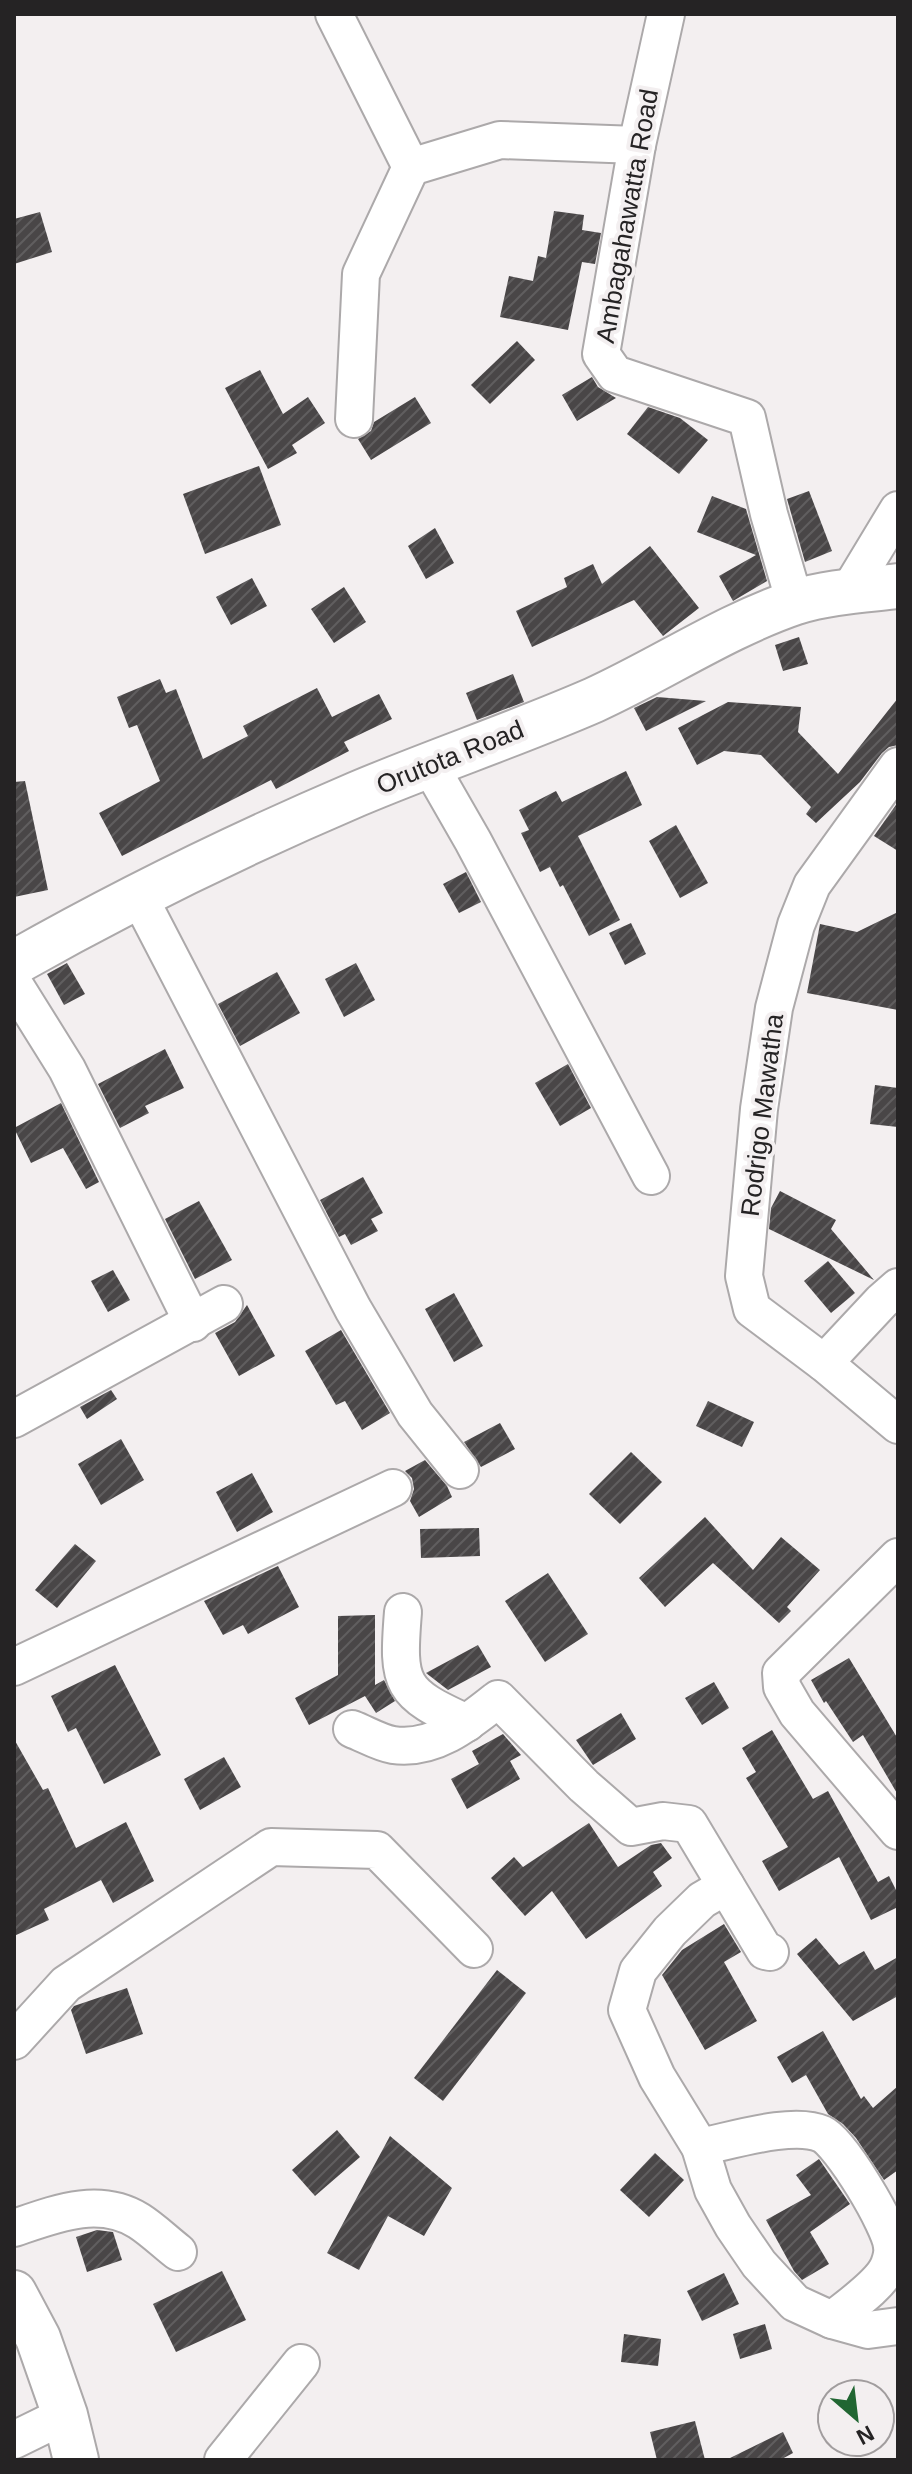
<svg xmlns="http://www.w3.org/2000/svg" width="912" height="2474" viewBox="0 0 912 2474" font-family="Helvetica,sans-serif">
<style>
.building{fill:url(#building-hatch)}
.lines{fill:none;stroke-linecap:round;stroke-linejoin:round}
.street-casing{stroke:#aca9aa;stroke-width:40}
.secondary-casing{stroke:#aca9aa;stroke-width:48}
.primary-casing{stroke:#aca9aa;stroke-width:48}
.street{stroke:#fff;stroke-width:36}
.secondary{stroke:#fff;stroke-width:44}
.primary{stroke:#fff;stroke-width:44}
.labels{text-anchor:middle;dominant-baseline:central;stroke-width:8;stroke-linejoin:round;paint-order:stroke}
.street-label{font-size:26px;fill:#252324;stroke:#f3eff0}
</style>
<defs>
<pattern id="building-hatch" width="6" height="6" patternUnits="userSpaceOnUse" patternTransform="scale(2)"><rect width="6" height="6" fill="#494647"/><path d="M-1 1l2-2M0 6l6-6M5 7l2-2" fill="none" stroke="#605e5f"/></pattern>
</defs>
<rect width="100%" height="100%" fill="#f3eff0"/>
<g class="building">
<polygon points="554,211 584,215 582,230 601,233 595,264 582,262 568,330 500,317 509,276 533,281 538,256 546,258"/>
<polygon points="40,212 52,252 14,264 14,219"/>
<polygon points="517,341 535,360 490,404 471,385"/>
<polygon points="260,370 283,414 308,397 325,423 292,445 297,453 268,469 225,388"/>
<polygon points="592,377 598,387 616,398 577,421 562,395"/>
<polygon points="415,397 431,423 371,460 358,439 371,431 374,422"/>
<polygon points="648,407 680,418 708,440 679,474 627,434"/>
<polygon points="259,466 281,525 205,554 183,494"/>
<polygon points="809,491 832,551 805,562 787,499"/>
<polygon points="712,496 746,509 767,581 733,601 719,576 756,555 697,532"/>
<polygon points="435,528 454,563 426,579 408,546"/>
<polygon points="650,546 699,608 663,636 634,600 532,647 516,611 567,587 564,578 593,564 602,584"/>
<polygon points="252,578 267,606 231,625 216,597"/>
<polygon points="344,587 366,622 334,643 311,609"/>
<polygon points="799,637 808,664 783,671 775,645"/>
<polygon points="513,674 524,702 477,720 466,693"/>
<polygon points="160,679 166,693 176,689 203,759 248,736 243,726 317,688 332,717 379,694 392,719 344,742 349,751 276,789 271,780 122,856 99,813 160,781 137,725 129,728 117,697"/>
<polygon points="657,697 706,701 646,731 634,708"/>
<polygon points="898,698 898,745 889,747 882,753 860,782 816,823 806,814 811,807 761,755 724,751 697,765 678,728 728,702 801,707 798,732 838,774"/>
<polygon points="626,771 642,805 578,836 620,920 589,936 563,885 560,887 550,867 540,872 521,833 529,830 519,810 556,791 562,802"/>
<polygon points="25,781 48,890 14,897 14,782"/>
<polygon points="898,802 898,851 874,836"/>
<polygon points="676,825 708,883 680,898 649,841"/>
<polygon points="466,872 481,902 459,913 443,884"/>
<polygon points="898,912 898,1010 807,993 820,924 857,932"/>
<polygon points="631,923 646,954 625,965 609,933"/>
<polygon points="67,963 85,994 64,1005 47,974"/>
<polygon points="356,963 375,1000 344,1017 325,979"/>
<polygon points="277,972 300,1013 240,1046 218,1004"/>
<polygon points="165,1049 184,1088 145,1106 149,1113 120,1128 98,1084"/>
<polygon points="568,1064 591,1108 560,1126 535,1083"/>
<polygon points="875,1085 898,1088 898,1127 870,1124"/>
<polygon points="61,1103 99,1182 86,1189 63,1148 31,1163 14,1128"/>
<polygon points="363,1177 383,1213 371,1219 378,1231 351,1245 345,1234 339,1237 320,1200"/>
<polygon points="780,1191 836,1220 831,1229 874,1280 769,1229 771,1208"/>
<polygon points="199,1201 232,1260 195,1279 165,1219"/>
<polygon points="828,1261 855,1293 831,1313 804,1281"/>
<polygon points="113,1270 130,1300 108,1312 91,1281"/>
<polygon points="454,1293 483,1346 454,1362 425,1309"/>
<polygon points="247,1305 275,1356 239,1376 215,1333 235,1322"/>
<polygon points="341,1330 390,1413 362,1430 345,1401 336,1405 305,1351"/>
<polygon points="111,1390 117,1399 87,1419 80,1407"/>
<polygon points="708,1401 754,1422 742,1447 696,1426"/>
<polygon points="500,1423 515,1449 481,1467 464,1442"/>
<polygon points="121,1439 144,1480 101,1505 78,1464"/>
<polygon points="631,1452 662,1482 620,1524 589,1494"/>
<polygon points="425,1460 447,1486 452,1497 419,1517 410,1501 414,1489 412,1478 405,1471"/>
<polygon points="252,1473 273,1512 237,1532 216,1492"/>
<polygon points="705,1517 753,1570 781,1537 820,1570 787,1607 791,1611 779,1623 713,1563 665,1607 639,1578"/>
<polygon points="479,1528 480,1556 421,1558 420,1529"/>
<polygon points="75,1544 96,1561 57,1608 35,1590"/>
<polygon points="278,1566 299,1607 248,1634 243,1625 223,1635 204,1601"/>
<polygon points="548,1573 588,1634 545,1662 505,1601"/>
<polygon points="375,1615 375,1685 384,1680 395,1701 376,1713 365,1696 309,1725 295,1698 338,1675 338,1616"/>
<polygon points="478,1645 491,1667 448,1690 426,1673"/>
<polygon points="849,1658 898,1739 898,1795 863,1735 853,1742 826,1701 824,1703 811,1680"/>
<polygon points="115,1665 161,1755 104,1784 76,1728 68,1732 51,1696"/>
<polygon points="714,1682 729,1708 702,1725 685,1698"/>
<polygon points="621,1713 636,1739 593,1765 576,1740"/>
<polygon points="772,1730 813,1799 828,1791 878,1882 889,1876 898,1894 898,1907 871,1920 839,1857 779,1891 762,1861 788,1847 746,1778 756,1772 742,1748"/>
<polygon points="503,1734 521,1755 510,1761 520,1779 467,1809 451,1779 479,1764 472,1751"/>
<polygon points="14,1739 43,1790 48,1788 76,1848 126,1822 154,1881 113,1903 101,1880 44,1909 49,1920 14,1936"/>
<polygon points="224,1757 241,1787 200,1810 184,1779"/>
<polygon points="589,1823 618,1867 651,1845 661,1843 672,1858 653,1872 662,1886 586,1939 552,1891 525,1916 491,1878 514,1857 523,1867"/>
<polygon points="724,1924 741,1952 724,1962 757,2021 705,2050 662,1975 682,1950"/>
<polygon points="816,1938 839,1965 864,1951 875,1970 898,1957 898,1996 853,2021 797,1954"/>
<polygon points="497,1970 526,1993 443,2101 414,2078"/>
<polygon points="127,1988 143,2034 86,2054 71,2010 74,2006"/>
<polygon points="823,2031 861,2099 864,2096 873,2108 898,2086 898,2170 884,2180 856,2138 843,2124 828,2114 806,2075 792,2083 777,2057"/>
<polygon points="337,2130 360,2157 315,2196 292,2170"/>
<polygon points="390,2136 452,2188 424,2236 388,2216 359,2270 327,2253"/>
<polygon points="655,2153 684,2180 649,2217 620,2190"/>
<polygon points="819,2159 850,2204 810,2232 829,2264 802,2280 794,2271 766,2220 811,2195 796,2175"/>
<polygon points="97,2230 113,2232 122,2260 87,2272 76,2237"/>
<polygon points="222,2271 246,2320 176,2352 153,2304"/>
<polygon points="724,2273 739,2304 702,2321 687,2291"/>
<polygon points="765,2324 772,2349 740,2359 733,2334"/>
<polygon points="624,2334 661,2339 658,2366 621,2362"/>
<polygon points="695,2421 705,2460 657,2460 650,2432"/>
<polygon points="783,2432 793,2453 780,2460 726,2460"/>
</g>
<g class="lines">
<defs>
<g id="street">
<polyline points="334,14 411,167"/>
<polyline points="666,14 637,145 601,354 615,374 747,418 769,514 795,603"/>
<polyline points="354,419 361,274 411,167 500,140 637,145"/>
<polyline points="849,591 898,510"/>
<polyline points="430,766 473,841 651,1176"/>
<polyline points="898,766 812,885 796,925 774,1008 759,1109 744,1276 752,1309 824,1363 898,1425"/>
<polyline points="138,895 353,1309 415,1414 460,1470"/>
<polyline points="14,984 67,1069 193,1323"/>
<polyline points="824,1363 882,1301 898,1287"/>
<polyline points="14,1419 224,1304"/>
<polyline points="898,1557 781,1673 782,1687 797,1713 898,1831"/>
<path d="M403,1612C397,1685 400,1693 467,1723"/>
<polyline points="14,1667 393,1488"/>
<path d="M352,1729C365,1734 380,1743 393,1745C434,1751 468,1723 498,1699L584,1786L631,1827L663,1821L689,1824L765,1951L770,1952"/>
<polyline points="726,1886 702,1900 670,1931 638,1971 627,2010 657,2077 700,2147 713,2190 733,2226 759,2264 795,2303 832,2320 868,2330 898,2326"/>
<polyline points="14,2041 66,1984 271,1847 377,1850 474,1949"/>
<path d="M700,2147C731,2141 793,2121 822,2134C840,2142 891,2226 892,2247C893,2252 891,2260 889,2265C882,2284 848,2307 832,2320"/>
<path d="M14,2228C55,2214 99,2196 139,2221C153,2230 165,2242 178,2252"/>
<polyline points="14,2440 65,2415"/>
<polyline points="223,2460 301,2363"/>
</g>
<polyline id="secondary" points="14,2293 38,2338 65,2415 76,2460"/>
<path id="primary" d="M14,963C125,900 240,844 357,794C435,761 516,734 594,700C662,669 725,626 796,602C828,592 864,590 898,586"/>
</defs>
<use href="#street" class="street-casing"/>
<use href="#secondary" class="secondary-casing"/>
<use href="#primary" class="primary-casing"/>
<use href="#street" class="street"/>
<use href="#secondary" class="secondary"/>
<use href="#primary" class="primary"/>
</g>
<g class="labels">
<g class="street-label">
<text transform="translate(627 216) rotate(-80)">Ambagahawatta Road</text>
<text transform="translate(450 757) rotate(-22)">Orutota Road</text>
<text transform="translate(762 1115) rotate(-83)">Rodrigo Mawatha</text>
</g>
</g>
<rect width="912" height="2474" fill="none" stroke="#252324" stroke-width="32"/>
<g transform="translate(856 2418) rotate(152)"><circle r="38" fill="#f3eff0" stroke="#a19d9e" stroke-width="2"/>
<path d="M0-6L14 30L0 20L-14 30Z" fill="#216632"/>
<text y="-12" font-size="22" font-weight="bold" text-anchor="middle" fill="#252324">N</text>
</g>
</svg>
